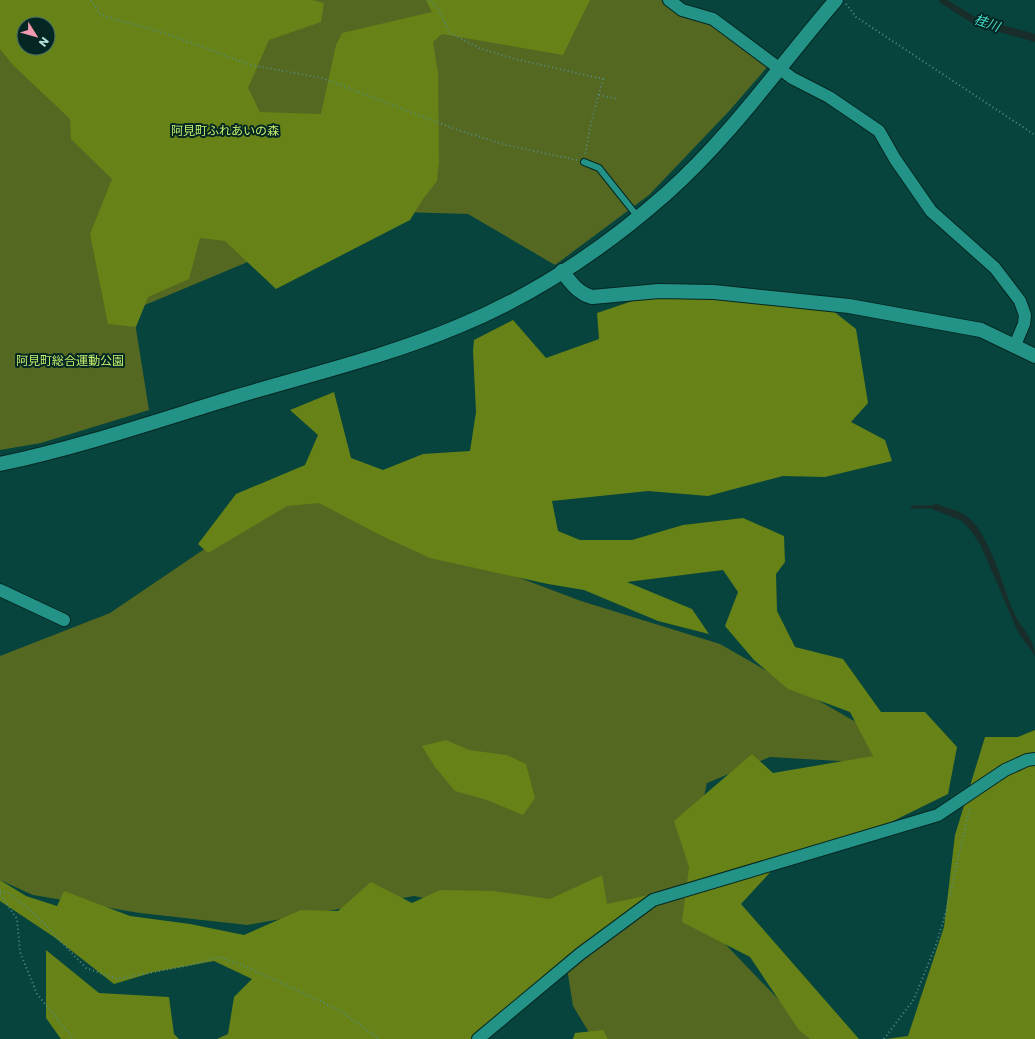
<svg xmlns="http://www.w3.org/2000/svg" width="1035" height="1039" viewBox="0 0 1035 1039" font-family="Poppins,'Noto Sans JP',sans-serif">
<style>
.green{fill:#546821;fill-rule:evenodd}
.forest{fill:#678216;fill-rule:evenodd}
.water{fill:#192d2a}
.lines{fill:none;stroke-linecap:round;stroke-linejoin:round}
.stream{stroke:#192d2a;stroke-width:3}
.service-casing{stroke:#052723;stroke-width:8}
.minor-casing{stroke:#052723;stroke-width:14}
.tertiary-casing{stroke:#052723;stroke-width:16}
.path{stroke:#568d85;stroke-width:2;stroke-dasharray:1 3;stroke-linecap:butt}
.service{stroke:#239387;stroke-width:6}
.minor{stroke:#239387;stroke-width:12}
.tertiary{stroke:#239387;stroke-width:14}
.labels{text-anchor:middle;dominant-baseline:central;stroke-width:4;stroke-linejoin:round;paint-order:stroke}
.park-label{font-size:12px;fill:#c7ee6d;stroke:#052723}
.water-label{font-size:13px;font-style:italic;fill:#43decc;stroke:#052723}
</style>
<rect width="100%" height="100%" fill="#06443d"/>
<g class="green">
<path d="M0,0H661L680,13L708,22L768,66L730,110L649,195L555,265L468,214L369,211L133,310L149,410L41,443L0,450ZM24,24H48V48H24Z"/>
<polygon points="290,491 581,601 720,644 868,729 874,763 770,757 707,783 693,844 705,923 802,1024 821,1039 593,1039 573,1006 560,924 414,896 247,925 140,913 33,895 0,880 0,656 110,613"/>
</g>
<g class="forest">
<path d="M0,0H312L324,3L321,22L269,40L248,88L260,112L321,114L336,45L342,33L432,12L426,0H590L563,55L442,34L433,42L438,73L439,161L437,181L423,199L410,220L276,289L225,241L200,238L189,279L148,297L136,327L108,324L90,234L112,179L71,139L70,119L13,65L0,49ZM24,24H48V48H24Z"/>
<polygon points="653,294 770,302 832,310 856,329 868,403 851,422 885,440 892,461 825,477 783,476 708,496 648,491 552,501 558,531 580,540 632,540 683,525 743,518 784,536 785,562 776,574 777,611 795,647 843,659 881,712 925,712 957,747 948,794 885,825 775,867 741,904 859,1039 810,1039 799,1030 750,957 682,922 689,867 674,821 752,754 773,773 873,756 850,712 788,689 754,660 725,626 738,592 723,570 627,582 692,609 709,634 658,621 584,590 548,584 430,558 382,536 319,503 287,506 208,553 198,544 236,494 305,465 318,435 290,410 334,392 351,458 383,470 423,454 470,451 476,412 473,351 474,340 513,320 546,358 599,339 597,313"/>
<polygon points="1035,730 1035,1039 886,1039 908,1036 944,927 955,835 985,737 1018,737"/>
<polygon points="446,740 469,750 507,755 526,764 535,798 523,815 487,800 455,791 435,767 422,746"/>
<polygon points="602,875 607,904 649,895 572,952 483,1039 217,1039 228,1034 234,997 252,979 214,961 154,972 114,984 54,937 0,901 0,880 26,896 57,906 64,891 130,916 190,924 244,935 301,910 338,911 371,882 412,903 440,890 493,891 550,899"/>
<polygon points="46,950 99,993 169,997 174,1034 179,1039 61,1039 46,1018"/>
<polygon points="603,1030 608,1039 573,1039 575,1033"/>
</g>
<g class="water">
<polygon points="938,0 947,0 977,18 1035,34 1035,42 975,25 942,4"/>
<path d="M934,503C944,507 957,510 965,515C989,530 1003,588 1014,613C1021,628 1035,639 1035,656L1018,632L981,546L972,532L962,521L932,509Z"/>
</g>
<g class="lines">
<polyline class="stream" points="912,507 936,507"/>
<defs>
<polyline id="service" points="584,162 599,168 638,217"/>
<g id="minor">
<polyline points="669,0 682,10 713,19 792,78 829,97 879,131 895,159 931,211 995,268 1020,301 1025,315 1024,324 1015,345"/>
<polyline points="0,590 64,620"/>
<polyline points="478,1039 580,954 653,900 938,815 1005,770 1027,760 1035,759"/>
</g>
<g id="tertiary">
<path d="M562,271C571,283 578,293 592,297L659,291L714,292L849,306L981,330L1035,356"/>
<path d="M0,464C81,447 159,420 238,396C312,374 388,356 459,326C534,295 606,247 667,193C731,136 780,65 836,0"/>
</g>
</defs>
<use href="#service" class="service-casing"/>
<use href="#minor" class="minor-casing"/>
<use href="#tertiary" class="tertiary-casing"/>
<g class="path">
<polyline points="91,0 101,15 167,34 251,65 322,78 455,129 506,145 577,160"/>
<polyline points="429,0 437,7 450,33 479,48 515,59 603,79 591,123 585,155"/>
<polyline points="846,4 856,17 1035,135"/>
<polyline points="599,95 618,99"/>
<polyline points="0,891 9,894 35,914 86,968 117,979 186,966 219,957 247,967 341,1011 379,1039"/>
<polyline points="0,894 17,919 20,952 37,994 73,1039"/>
<polyline points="884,1039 914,999 936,945 946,912 970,807"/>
</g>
<use href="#service" class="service"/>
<use href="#minor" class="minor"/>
<use href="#tertiary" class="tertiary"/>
</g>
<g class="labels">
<g class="park-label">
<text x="225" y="130">阿見町ふれあいの森</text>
<text x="70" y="360">阿見町総合運動公園</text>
</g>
<g class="water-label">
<text transform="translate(987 23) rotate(19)">桂川</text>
</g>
</g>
<g transform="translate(36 36) rotate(127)"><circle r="19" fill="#052723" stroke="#4c736d"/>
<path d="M0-3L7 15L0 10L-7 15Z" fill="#f29ab0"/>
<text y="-6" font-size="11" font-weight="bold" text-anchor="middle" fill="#b6e4dc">N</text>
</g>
</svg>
